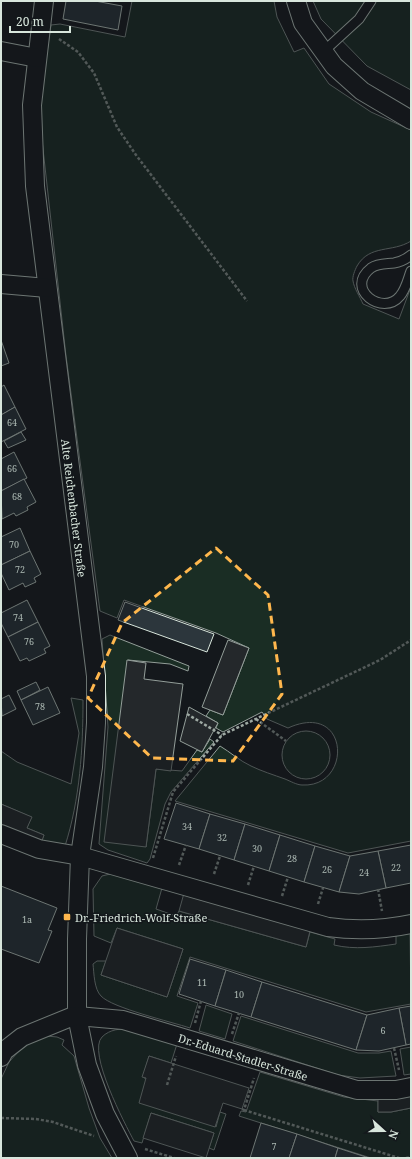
<svg xmlns="http://www.w3.org/2000/svg" width="412" height="1159" viewBox="0 0 412 1159" font-family="'Noto Serif',serif">
<style>
.green{fill:#1a2d24;stroke:#939e99}
.parking{fill:#24282b;stroke:#939e99}
.building{fill:#2c363c;stroke:#d8e6dc}
.lines{fill:none;stroke-linecap:round;stroke-linejoin:round}
.service-casing{stroke:#d8e6dc;stroke-width:11}
.minor-casing{stroke:#d8e6dc;stroke-width:20}
.path{stroke:#9da8a2;stroke-width:2.5;stroke-dasharray:3 2;stroke-linecap:butt}
.service{stroke:#14181c;stroke-width:9}
.minor{stroke:#14181c;stroke-width:18}
.marked{fill:none;stroke:#ffb74d;stroke-width:3;stroke-dasharray:8 5;stroke-linejoin:round}
.poi-dot{fill:#ffb74d;stroke:#14181c;stroke-width:1.5}
.labels{text-anchor:middle;dominant-baseline:central;stroke-width:3;stroke-linejoin:round;paint-order:stroke}
.number-label{font-size:9px;fill:#adbab4}
.street-label{font-size:11px;fill:#d8e6dc;stroke:#14181c}
.poi-label{font-size:11px;fill:#d8e6dc;stroke:#14181c;text-anchor:start}
</style>
<rect width="100%" height="100%" fill="#14181c"/>
<g class="green">
<path d="M132,1H274L277,17L294,52L304,48L329,84L371,112L411,130V241C392,253 370,244 357,266C355,270 352,277 353,281C354,288 360,297 363,304L399,319L411,287V841L348,853L175,801L220,746C230,752 240,761 251,766C261,771 274,775 285,779C290,781 297,785 302,785C353,788 350,700 288,728L267,719L262,712L223,732L216,728L218,723L206,716L210,710L223,715L249,648L216,633L124,600L117,618L100,611L66,356L40,122L42,86L51,25L60,24L125,37Z"/>
<polygon points="313,1 411,1 411,90 367,66 321,19"/>
<polygon points="110,635 189,666 188,671 170,664 128,660 146,847 156,769 182,771 197,750 202,752 210,739 214,742 171,792 165,804 150,859 147,863 108,850 99,844 108,727 102,639"/>
<path d="M71,698L83,700C83,749 80,799 65,846L58,848L42,840L44,835L27,828L31,817L1,804V751L17,762L71,784L79,733Z"/>
<circle cx="306" cy="755" r="24"/>
<path d="M114,873L162,888L156,909L176,916L179,911L306,947L310,932L335,939L334,945C355,950 375,947 396,944V935L410,932L411,1004L366,1012L190,957L177,996L198,1003L190,1028C172,1022 112,1008 101,996C94,989 94,973 93,964L97,961H106L101,975L167,997L183,949L117,928L111,943L94,936L93,889L102,876Z"/>
<polygon points="206,1005 232,1014 225,1039 199,1031"/>
<polygon points="241,1016 358,1053 379,1053 391,1051 396,1076 360,1078 338,1075 233,1041"/>
<path d="M131,1028L177,1044L171,1063L149,1056L143,1077L216,1127L220,1112L226,1114L214,1150L209,1148L214,1133L151,1113L142,1143L134,1141C125,1124 87,1052 102,1037C110,1029 120,1029 131,1028Z"/>
<polygon points="47,1036 57,1037 64,1040 62,1045 74,1056 89,1108 100,1138 112,1158 1,1158 1,1079 9,1062 19,1051 31,1042"/>
<polygon points="411,1047 411,1074 404,1075 400,1049"/>
<polygon points="260,1072 344,1097 378,1101 378,1112 391,1112 411,1108 411,1158 371,1158 239,1116 241,1111 246,1112"/>
</g>
<g class="parking">
<polygon points="228,640 249,648 223,715 202,707"/>
<polygon points="127,660 146,663 144,679 183,684 171,771 156,769 146,847 104,842"/>
<polygon points="189,707 218,723 202,752 180,741"/>
<polygon points="1,804 32,817 27,828 44,835 39,849 1,834"/>
<polygon points="186,886 312,923 306,947 179,911"/>
<polygon points="117,928 183,949 167,997 101,975"/>
<polygon points="149,1056 249,1088 242,1109 223,1103 215,1127 139,1103 146,1078 142,1077"/>
<polygon points="411,1087 411,1108 391,1112 378,1112 378,1090"/>
<polygon points="151,1113 214,1133 206,1158 143,1138"/>
</g>
<g class="building">
<polygon points="66,1 95,1 122,6 118,30 63,19"/>
<polygon points="1,340 9,363 1,366"/>
<polygon points="4,385 15,407 1,415 1,387"/>
<polygon points="15,407 26,429 1,442 1,415"/>
<polygon points="21,432 26,440 8,448 4,441"/>
<polygon points="14,452 27,478 1,491 1,459"/>
<polygon points="24,479 36,502 27,507 28,510 16,516 14,513 2,519 1,491"/>
<polygon points="20,528 30,551 1,565 1,537"/>
<polygon points="30,551 41,574 34,578 36,582 25,587 23,583 9,590 1,573 1,565"/>
<polygon points="27,600 38,622 8,637 1,623 1,613"/>
<polygon points="125,602 214,634 207,652 118,620"/>
<polygon points="38,622 50,646 44,649 46,653 29,661 27,658 20,661 8,637"/>
<polygon points="36,682 40,690 21,700 17,691"/>
<polygon points="48,687 60,713 33,725 21,700"/>
<polygon points="9,695 16,709 2,716 1,699"/>
<polygon points="176,803 210,814 199,849 164,839"/>
<polygon points="210,814 245,824 234,860 199,849"/>
<polygon points="245,824 280,835 269,871 234,860"/>
<polygon points="280,835 315,846 304,882 269,871"/>
<polygon points="411,845 411,883 386,888 378,851"/>
<polygon points="315,846 350,856 339,892 304,882"/>
<polygon points="378,851 386,888 359,894 339,892 350,856"/>
<polygon points="1,886 57,908 48,930 52,931 39,963 1,949"/>
<polygon points="190,959 226,970 215,1006 179,994"/>
<polygon points="226,970 262,982 251,1017 215,1006"/>
<polygon points="262,982 367,1015 356,1050 251,1017"/>
<polygon points="411,1006 411,1044 406,1045 399,1008"/>
<polygon points="399,1008 406,1045 379,1051 356,1050 367,1015"/>
<polygon points="261,1123 297,1134 289,1158 250,1158"/>
<polygon points="297,1134 338,1148 335,1158 289,1158"/>
<polygon points="338,1148 369,1158 335,1158"/>
</g>
<g class="lines">
<defs>
<g id="service">
<polyline points="323,52 359,19 371,1"/>
<path d="M411,255C406,259 400,262 394,263C386,264 378,263 371,268C344,289 383,317 400,296C406,289 408,279 411,271"/>
</g>
<g id="minor">
<polyline points="44,1 32,105 35,186 96,676 96,723 93,767 80,856 77,939 77,1016 87,1065 105,1114 128,1158"/>
<polyline points="296,1 303,23 334,66 362,91 411,120"/>
<polyline points="1,51 37,58"/>
<polyline points="1,284 47,288"/>
<path d="M1,834L39,849L80,856L328,927C357,931 383,930 411,924"/>
<polyline points="1,1057 4,1051 22,1037 71,1017 77,1016 123,1020 357,1090 396,1090 411,1087"/>
</g>
</defs>
<use href="#service" class="service-casing"/>
<use href="#minor" class="minor-casing"/>
<g class="path">
<polyline points="59,39 78,52 94,73 117,127 136,155 247,301"/>
<polyline points="187,714 222,735"/>
<polyline points="256,719 286,741"/>
<polyline points="153,858 173,792 222,735 380,660 411,640"/>
<polyline points="179,865 186,845"/>
<polyline points="214,874 220,856"/>
<polyline points="248,885 254,866"/>
<polyline points="378,889 382,911"/>
<polyline points="282,896 288,877"/>
<polyline points="318,904 323,888"/>
<polyline points="195,1023 201,1001"/>
<polyline points="232,1034 239,1013"/>
<polyline points="394,1048 399,1070"/>
<polyline points="167,1085 176,1056"/>
<polyline points="242,1109 244,1110 254,1078"/>
<polyline points="244,1110 399,1158"/>
<polyline points="1,1118 36,1119 53,1122 94,1136"/>
<polyline points="145,1149 174,1158"/>
<polyline points="406,1158 411,1157"/>
</g>
<use href="#service" class="service"/>
<use href="#minor" class="minor"/>
</g>
<path d="M0 0H412V1159H0ZM216,548L268,595L282,694L233,761L152,758L88,698L122,623Z" fill="#14181c" fill-opacity=".55" fill-rule="evenodd"/>
<path class="marked" d="M216,548L268,595L282,694L233,761L152,758L88,698L122,623Z"/>
<rect class="poi-dot" x="63" y="913" width="8" height="8" rx="2"/>
<g class="labels">
<g class="number-label">
<text x="12" y="422">64</text>
<text x="12" y="468">66</text>
<text x="17" y="496">68</text>
<text x="14" y="544">70</text>
<text x="20" y="569">72</text>
<text x="18" y="617">74</text>
<text x="29" y="641">76</text>
<text x="40" y="706">78</text>
<text x="187" y="826">34</text>
<text x="222" y="837">32</text>
<text x="257" y="848">30</text>
<text x="292" y="858">28</text>
<text x="396" y="867">22</text>
<text x="327" y="869">26</text>
<text x="364" y="872">24</text>
<text x="27" y="919">1a</text>
<text x="202" y="982">11</text>
<text x="239" y="994">10</text>
<text x="383" y="1030">6</text>
<text x="274" y="1146">7</text>
</g>
<g class="street-label">
<text transform="translate(74 508) rotate(83)">Alte Reichenbacher Straße</text>
<text transform="translate(243 1057) rotate(17)">Dr.-Eduard-Stadler-Straße</text>
</g>
<g class="poi-label">
<text x="75" y="917">Dr.-Friedrich-Wolf-Straße</text>
</g>
</g>
<rect width="412" height="1159" fill="none" stroke="#d8e6dc" stroke-width="4"/>
<g transform="translate(384 1131) rotate(111)" stroke="#14181c" stroke-width="3" paint-order="stroke">
<path d="M0-3L7 15L0 10L-7 15Z" fill="#d8e6dc"/>
<text y="-6" font-size="11" font-weight="bold" text-anchor="middle" fill="#d8e6dc">N</text>
</g>
<path d="M10 26v6h60v-6" fill="none" stroke="#d8e6dc" stroke-width="2"/>
<text x="16" y="26" font-size="12" fill="#d8e6dc" stroke="#14181c" stroke-width="3" paint-order="stroke">20 m</text>
</svg>
